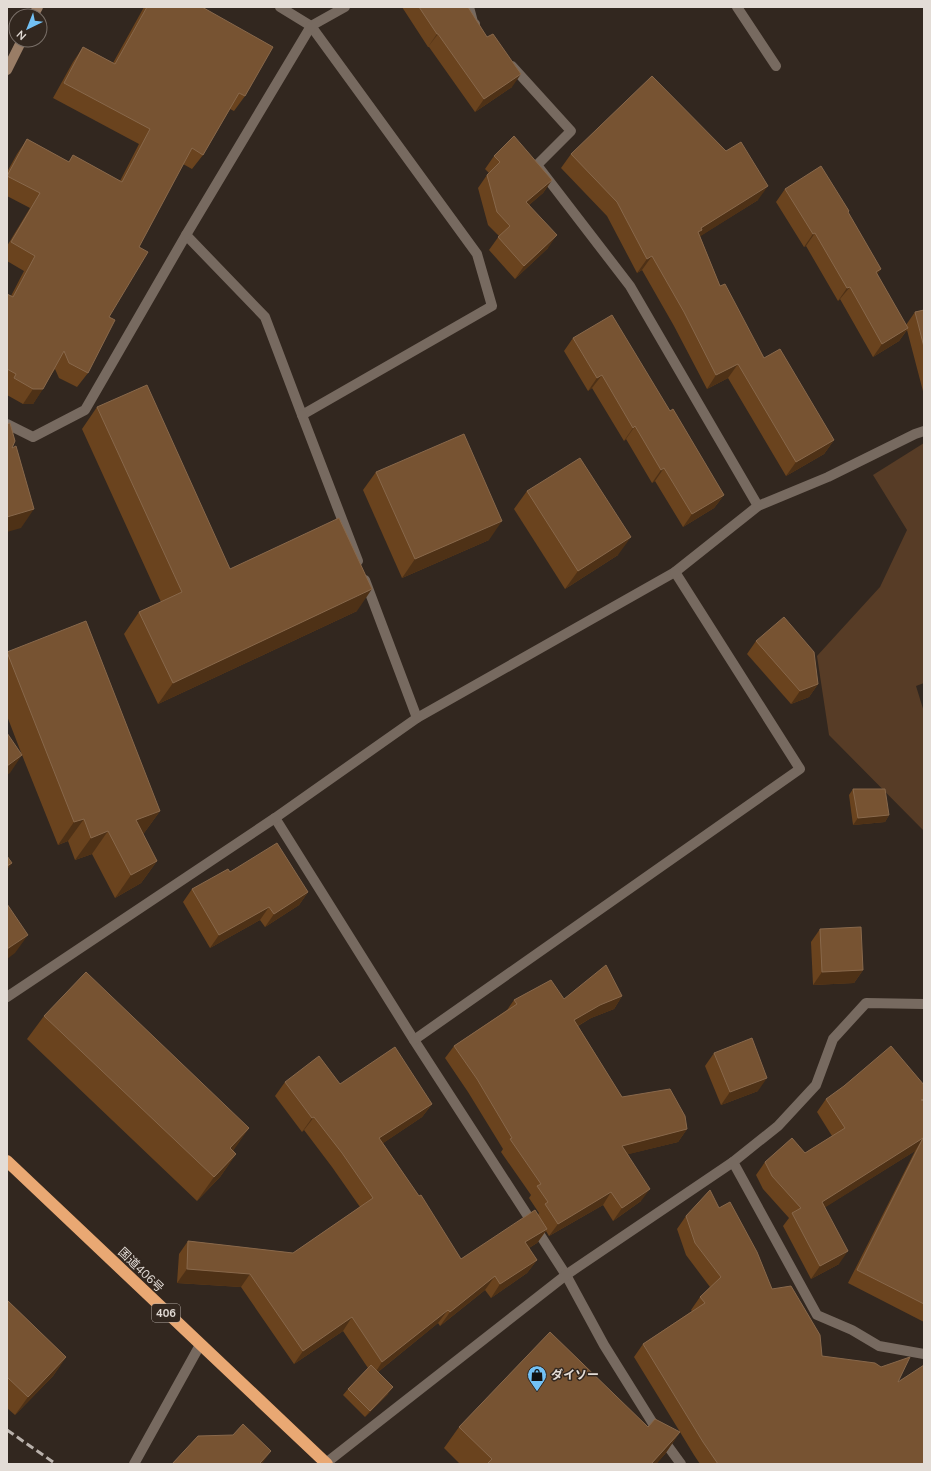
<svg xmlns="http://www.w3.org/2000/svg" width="931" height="1471" viewBox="0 0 931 1471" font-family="'Nunito Sans','Noto Sans JP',sans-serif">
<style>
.green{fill:#573c26}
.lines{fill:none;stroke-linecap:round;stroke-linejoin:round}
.street{stroke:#776a60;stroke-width:10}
.secondary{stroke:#997d66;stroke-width:10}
.highway{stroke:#e9a873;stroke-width:12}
.rail{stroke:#b9b1ab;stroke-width:3;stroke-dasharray:8 4;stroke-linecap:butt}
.wall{fill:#6a431e}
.shaded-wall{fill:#4e3116}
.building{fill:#775332;stroke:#88684b}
.labels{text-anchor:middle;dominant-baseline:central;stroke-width:3;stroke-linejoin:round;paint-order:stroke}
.shield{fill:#32271f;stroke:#aea69f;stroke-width:1}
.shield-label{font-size:11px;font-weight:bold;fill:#e3dcd6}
.street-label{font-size:12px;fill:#e3dcd6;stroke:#32271f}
.poi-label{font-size:12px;font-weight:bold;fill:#e3dcd6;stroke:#32271f;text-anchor:start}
</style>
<rect width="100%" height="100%" fill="#32271f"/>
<polygon class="green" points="924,443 924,683 916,686 924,712 924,831 829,735 817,656 880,587 907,530 873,475"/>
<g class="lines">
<g class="street">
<polyline points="469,7 473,22 475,24"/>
<polyline points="737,7 776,66"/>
<polyline points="512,66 571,131 537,165 630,286 758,506"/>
<polyline points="186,235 265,317 302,415 492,306 477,254 311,26 280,7"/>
<polyline points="302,415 358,561"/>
<polyline points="7,424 33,437 85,410 186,235 311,26 345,7"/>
<polyline points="365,580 417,718"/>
<polyline points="275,818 414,1040 566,1275 604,1345 662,1438 681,1464"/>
<polyline points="7,997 275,818 417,718 675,572 758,506 828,477 915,434 924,431"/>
<polyline points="414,1040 800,769 675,572"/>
<polyline points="733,1162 778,1126 816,1085 833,1039 866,1003 924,1004"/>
<polyline points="326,1463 566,1275 733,1162 817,1315 852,1330 879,1346 924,1354"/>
<polyline points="134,1464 200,1345"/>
</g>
<g class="secondary">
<polyline points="33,16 38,7"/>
<polyline points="7,70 22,40"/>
</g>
<polyline class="highway" points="7,1161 327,1464"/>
<polyline class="rail" points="7,1430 56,1464"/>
</g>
<g class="wall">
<polygon points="144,7 202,7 245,96 234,111 230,109 203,155 192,169 183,164 139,247 109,317 88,373 77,387 59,378 55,369 33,404 23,404 7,395 7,294 11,296 24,271 7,261 7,246 30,208 7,196 7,172 17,154 27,139 69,162 73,155 120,181 139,144 53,98 73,62 83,47 113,63"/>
<polygon points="402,7 468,7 512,87 475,112 429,47 428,47"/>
<polygon points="571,154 758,200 700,236 720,286 764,358 834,440 824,454 786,476 728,378 707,389 674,326 642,270 637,273 607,216 561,168"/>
<polygon points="494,156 552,180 543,193 529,205 548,248 515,279 489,250 499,236 488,225 478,188 487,175 489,173 485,169"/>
<polygon points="785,189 848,213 881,269 877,274 906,325 915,312 924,310 924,395 907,330 899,341 873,357 840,299 838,301 806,246 804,247 776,202"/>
<polygon points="573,338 670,411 724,495 714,508 683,527 655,481 652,483 626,439 624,441 592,388 588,391 564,351"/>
<polygon points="97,407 230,569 357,611 158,704 124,634 139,612 161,602 82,429"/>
<polygon points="376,472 489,540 402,578 363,490"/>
<polygon points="527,491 618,555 565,589 514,509"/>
<polygon points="756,641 818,684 809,697 791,704 747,654"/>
<polygon points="7,652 160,811 144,833 143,834 157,861 141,883 115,898 92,854 75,860 68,841 58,845 22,755 10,773 22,755 7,716"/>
<polygon points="853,789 889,815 885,822 853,825 849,795"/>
<polygon points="230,872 308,892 299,905 265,927 260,920 210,948 183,902 192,889"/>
<polygon points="820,929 863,970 854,983 813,985 811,942"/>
<polygon points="622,996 614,1009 591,1018 578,1026 622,1097 687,1129 678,1142 628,1154 641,1201 613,1221 603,1205 549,1236 546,1231 537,1243 529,1248 537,1260 527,1273 491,1298 485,1290 440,1326 438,1323 378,1372 388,1394 365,1417 343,1395 348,1389 368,1368 343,1331 294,1364 241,1287 177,1283 179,1254 188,1241 293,1253 360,1207 332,1167 304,1130 302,1132 275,1096 285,1082 340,1084 432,1104 422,1117 383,1143 461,1259 538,1215 539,1213 529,1198 531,1195 501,1152 503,1149 468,1092 445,1058 454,1046 507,1010 514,1000 564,999"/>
<polygon points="44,1016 249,1128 233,1150 236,1154 220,1177 197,1201 27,1039"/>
<polygon points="714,1053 758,1091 721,1105 705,1066"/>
<polygon points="924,1085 924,1322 848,1283 915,1151 825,1207 839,1264 811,1279 783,1226 789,1218 763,1189 756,1175 765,1162 805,1153 832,1136 817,1112 826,1099"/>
<polygon points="719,1208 772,1289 822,1356 898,1382 924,1464 700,1464 694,1455 680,1432 665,1454 656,1464 460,1464 444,1448 459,1427 648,1427 680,1432 634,1357 643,1344 692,1311 691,1310 700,1297 710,1287 686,1255 677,1229 686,1216"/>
<polygon points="7,1300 66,1357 53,1376 15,1415 7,1408"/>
</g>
<g class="shaded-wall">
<polygon points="437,34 438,34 428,47"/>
<polygon points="521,74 512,87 475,112 484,99"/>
<polygon points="552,180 543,193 517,215 526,202"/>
<polygon points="768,186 758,200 696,239 692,244 701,228"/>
<polygon points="815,233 806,246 804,247 813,234"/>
<polygon points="557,235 548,248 515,279 524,266"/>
<polygon points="652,256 642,270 637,273 647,259"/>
<polygon points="881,269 872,282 876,272"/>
<polygon points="850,287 840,299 838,301 847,288"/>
<polygon points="908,328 899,341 873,357 882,344"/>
<polygon points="738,364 728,378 707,389 716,375"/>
<polygon points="602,375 592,388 588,391 597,378"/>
<polygon points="33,389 43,389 33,404 23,404"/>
<polygon points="635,426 626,439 624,441 633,428"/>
<polygon points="834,440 824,454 786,476 796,462"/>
<polygon points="664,468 655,481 652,483 661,470"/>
<polygon points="724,495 714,508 683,527 692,514"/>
<polygon points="34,509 21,528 7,532 7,517"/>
<polygon points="502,521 489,540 402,578 415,559"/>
<polygon points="631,537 618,555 565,589 578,571"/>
<polygon points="372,589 357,611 158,704 173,683"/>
<polygon points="818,684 809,697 791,704 800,691"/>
<polygon points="22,755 10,773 7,775 7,766"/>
<polygon points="160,811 144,833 120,843 136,820"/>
<polygon points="889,815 885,822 853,825 858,818"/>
<polygon points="84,819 68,841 58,845 74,822"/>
<polygon points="108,831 92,854 75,860 91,838"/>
<polygon points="157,861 141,883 115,898 131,875"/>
<polygon points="12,863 7,870 7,866"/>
<polygon points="308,892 299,905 265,927 274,914"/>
<polygon points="269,907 260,920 210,948 219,935"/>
<polygon points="28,935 15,953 7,959 7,949"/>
<polygon points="863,970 854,983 813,985 822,972"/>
<polygon points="622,996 614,1009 591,1018 565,1033 574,1020 600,1005"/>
<polygon points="767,1078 758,1091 721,1105 730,1092"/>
<polygon points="432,1104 422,1117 370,1152 379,1138"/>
<polygon points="314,1117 304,1130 302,1132 312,1118"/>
<polygon points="249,1128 233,1151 230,1148"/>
<polygon points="687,1129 678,1142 613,1158 622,1146"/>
<polygon points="923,1138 915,1151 813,1215 822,1202"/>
<polygon points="236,1154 220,1177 197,1201 214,1177"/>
<polygon points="650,1189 641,1201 613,1221 622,1208"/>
<polygon points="611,1192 603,1205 549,1236 558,1224"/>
<polygon points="547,1229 537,1243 515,1256 525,1242"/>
<polygon points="848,1251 839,1264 811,1279 820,1266"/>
<polygon points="537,1260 527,1273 491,1298 500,1284"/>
<polygon points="187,1269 250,1274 241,1287 177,1283"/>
<polygon points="495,1276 485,1290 440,1326 450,1312"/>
<polygon points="448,1310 438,1323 373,1376 382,1362"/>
<polygon points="352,1317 343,1331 294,1364 303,1351"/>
<polygon points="66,1357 53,1376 15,1415 28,1397"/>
<polygon points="393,1387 388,1394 365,1417 370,1411"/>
<polygon points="680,1432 665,1454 656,1464 651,1464"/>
<polygon points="271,1451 262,1464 259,1464"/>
</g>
<g class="building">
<polygon points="147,7 202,7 273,47 245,96 239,93 203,155 192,148 139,247 148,252 109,317 115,320 88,373 69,363 64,351 43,389 33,389 14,378 16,374 7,369 7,294 13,297 35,256 11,242 40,193 7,176 27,139 69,162 73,155 122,182 150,129 64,83 83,47 115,64"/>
<polygon points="419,7 468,7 487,37 493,34 521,74 484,99 438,34 437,34"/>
<polygon points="652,76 726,151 741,142 768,186 701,228 702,230 698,232 720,286 725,284 764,358 780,349 834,440 796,462 738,364 716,375 684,312 652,256 647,259 617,202 571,154"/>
<polygon points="514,136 552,180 526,202 557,235 524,266 498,237 510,226 497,212 487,175 500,162 494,156"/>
<polygon points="821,166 849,211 848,212 881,269 876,272 908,328 882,344 850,287 847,288 815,233 813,234 785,189"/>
<polygon points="924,310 924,347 915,312"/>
<polygon points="612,315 670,411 673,409 724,495 692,514 664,468 661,470 635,426 633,428 602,375 597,378 573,338"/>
<polygon points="147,385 230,569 339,518 372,589 173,683 139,612 182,592 97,407"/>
<polygon points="10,423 15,441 12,448 16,446 34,509 7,517 7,424"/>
<polygon points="464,434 502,521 415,559 376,472"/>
<polygon points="580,458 631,537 578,571 527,491"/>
<polygon points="784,617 814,652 818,684 800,691 756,641"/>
<polygon points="86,621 160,811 136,820 157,861 131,875 108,831 91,838 84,819 74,822 7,652"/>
<polygon points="7,733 22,755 7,766"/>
<polygon points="853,789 885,789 889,815 858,818"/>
<polygon points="277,843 308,892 274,914 269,907 219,935 192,889 228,869 230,872"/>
<polygon points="7,856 12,863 7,866"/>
<polygon points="7,904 28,935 7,949"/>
<polygon points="861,927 863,970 822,972 820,929"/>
<polygon points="606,965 622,996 600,1005 574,1020 622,1097 670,1089 685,1116 687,1129 622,1146 650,1189 622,1208 611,1192 558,1224 545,1204 548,1202 537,1186 541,1184 510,1139 512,1138 477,1079 454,1046 517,1004 514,1000 551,980 564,999"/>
<polygon points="86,972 249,1128 230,1148 236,1154 214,1177 44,1016"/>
<polygon points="752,1038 767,1078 730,1092 714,1053"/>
<polygon points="891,1046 924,1085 924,1099 921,1100 924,1101 924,1304 857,1270 923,1138 822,1202 848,1251 820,1266 792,1213 801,1208 772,1176 765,1162 792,1138 805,1153 845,1128 826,1099 844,1086"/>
<polygon points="395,1047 432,1104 379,1138 419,1196 421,1195 461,1259 535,1210 547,1229 525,1242 537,1260 500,1284 495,1276 450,1312 448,1310 382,1362 352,1317 303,1351 250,1274 187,1269 188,1241 293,1253 373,1198 342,1153 314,1117 312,1118 285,1082 319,1056 340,1084"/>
<polygon points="710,1190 719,1208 730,1202 757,1252 772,1289 791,1286 820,1335 822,1356 875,1363 881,1367 910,1357 898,1382 924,1365 924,1464 718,1464 703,1442 643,1344 705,1303 700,1297 721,1277 695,1243 686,1216"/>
<polygon points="7,1300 66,1357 28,1397 7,1377"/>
<polygon points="550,1332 648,1427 655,1419 680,1432 651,1464 487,1464 492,1459 459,1427"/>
<polygon points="371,1365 393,1387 370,1411 348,1389"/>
<polygon points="243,1424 271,1451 260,1463 261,1464 172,1464 198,1436 233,1435"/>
</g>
<defs>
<symbol id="shop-pin" viewBox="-11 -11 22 30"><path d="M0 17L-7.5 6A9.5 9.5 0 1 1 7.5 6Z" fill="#72c1f5" stroke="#32271f"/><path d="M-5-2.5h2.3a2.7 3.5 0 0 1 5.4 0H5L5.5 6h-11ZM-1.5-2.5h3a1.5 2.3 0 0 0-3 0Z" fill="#111"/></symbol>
</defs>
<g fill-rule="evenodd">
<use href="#shop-pin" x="526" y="1364" width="22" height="30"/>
</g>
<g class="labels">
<rect class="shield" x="152" y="1304" width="28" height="18" rx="3"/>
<g class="shield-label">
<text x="166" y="1313">406</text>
</g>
<g class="street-label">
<text transform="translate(141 1270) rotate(44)">国道406号</text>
</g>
<g class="poi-label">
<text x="551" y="1375">ダイソー</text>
</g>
</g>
<rect width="931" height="1471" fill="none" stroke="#e3dcd6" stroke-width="16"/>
<g transform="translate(28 28) rotate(223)"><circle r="19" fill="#32271f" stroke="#796f68"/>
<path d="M0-3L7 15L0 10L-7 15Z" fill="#72c1f5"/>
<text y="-6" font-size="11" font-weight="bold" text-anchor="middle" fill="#e3dcd6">N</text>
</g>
</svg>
